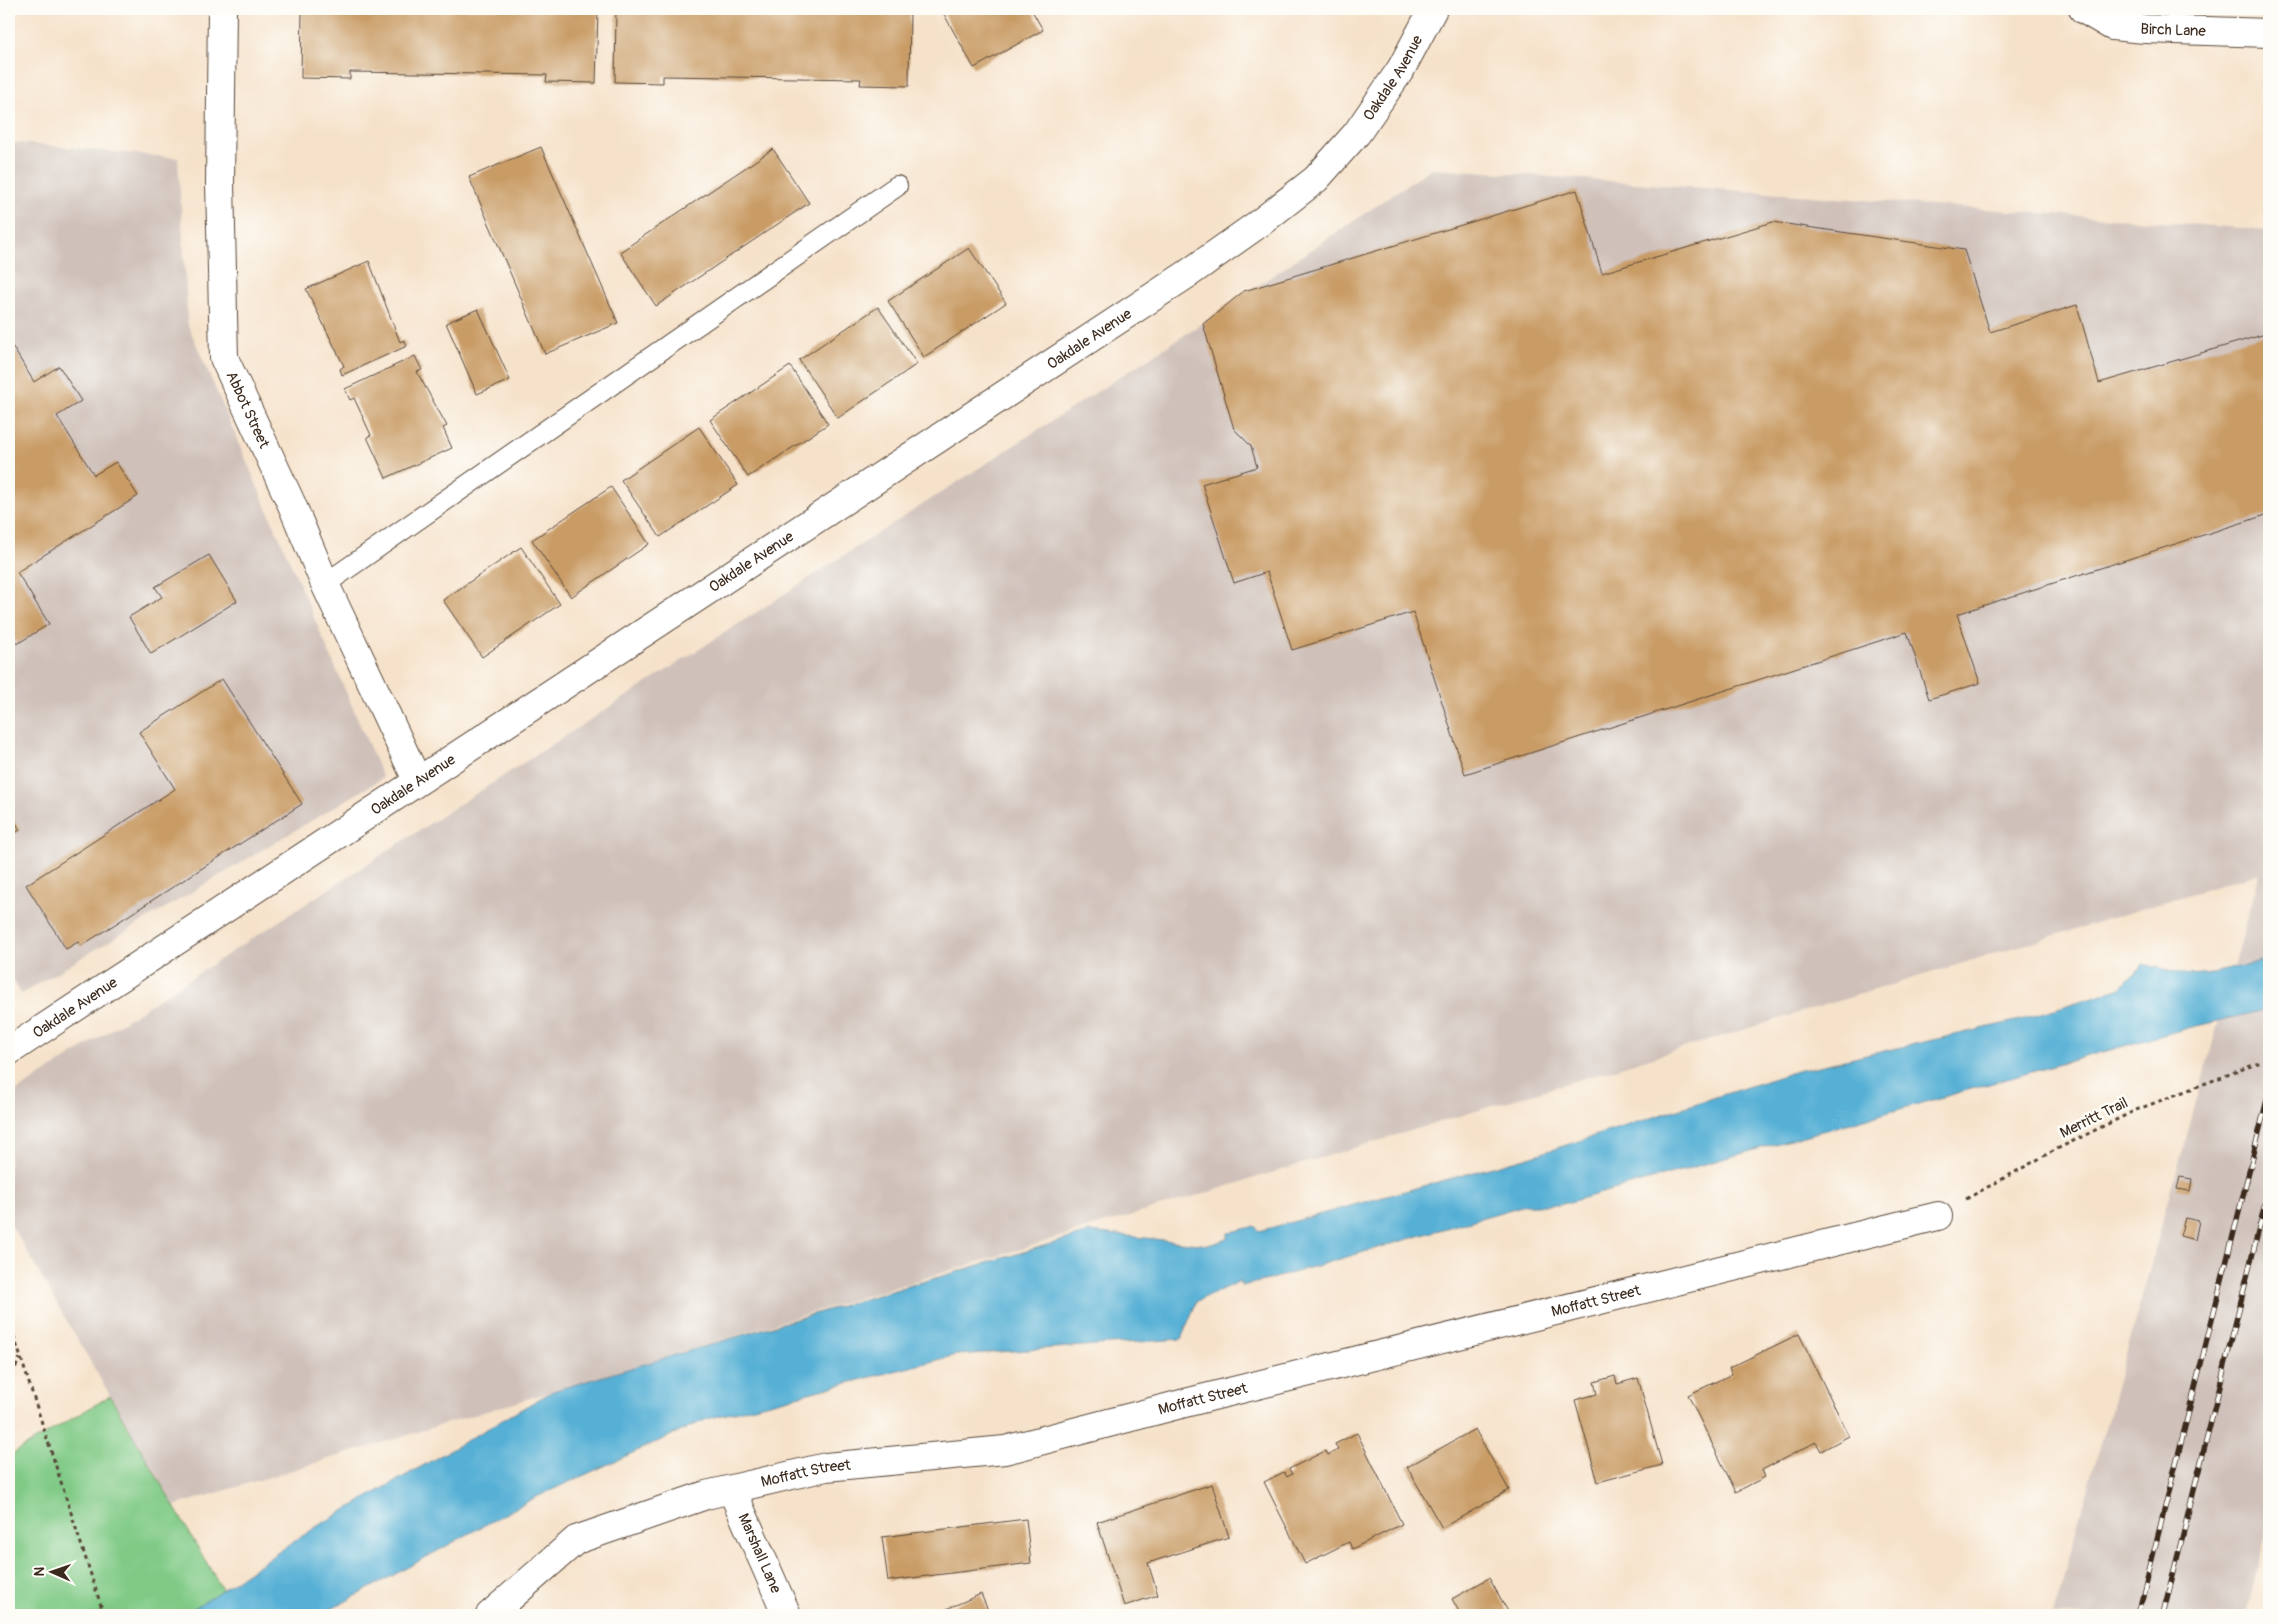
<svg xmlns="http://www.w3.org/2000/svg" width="2278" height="1624" viewBox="0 0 2278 1624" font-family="Pangolin,sans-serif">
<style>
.industrial{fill:#cfc1ba}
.green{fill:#80ca86;stroke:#5e7a52}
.water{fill:#57b0d5;stroke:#496d7a}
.building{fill:#c99c66}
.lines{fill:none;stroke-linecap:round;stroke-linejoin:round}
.lane-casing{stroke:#574638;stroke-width:22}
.street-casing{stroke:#574638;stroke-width:30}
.secondary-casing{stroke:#574638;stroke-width:30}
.path{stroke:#574638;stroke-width:3;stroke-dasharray:4 4;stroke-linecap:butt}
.lane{stroke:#fff;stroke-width:20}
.street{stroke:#fff;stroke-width:28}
.secondary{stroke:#fff;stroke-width:28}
.rail-casing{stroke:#3b2a1e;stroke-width:5.5}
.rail{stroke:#fdfcf7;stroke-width:4;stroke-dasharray:11;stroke-linecap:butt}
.labels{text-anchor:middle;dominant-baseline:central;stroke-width:5;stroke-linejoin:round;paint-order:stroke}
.street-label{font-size:15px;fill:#3b2a1e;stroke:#fdfcf7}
</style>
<rect width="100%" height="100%" fill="#fdfcf7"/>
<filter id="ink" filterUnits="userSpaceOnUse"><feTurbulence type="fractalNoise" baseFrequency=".02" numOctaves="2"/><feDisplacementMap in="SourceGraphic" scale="10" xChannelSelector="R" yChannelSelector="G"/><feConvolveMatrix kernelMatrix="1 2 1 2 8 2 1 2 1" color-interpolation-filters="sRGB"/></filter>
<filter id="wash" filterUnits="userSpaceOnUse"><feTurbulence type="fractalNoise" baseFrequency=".0096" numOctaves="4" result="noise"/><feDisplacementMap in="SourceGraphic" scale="20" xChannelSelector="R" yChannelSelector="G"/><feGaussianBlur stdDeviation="1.12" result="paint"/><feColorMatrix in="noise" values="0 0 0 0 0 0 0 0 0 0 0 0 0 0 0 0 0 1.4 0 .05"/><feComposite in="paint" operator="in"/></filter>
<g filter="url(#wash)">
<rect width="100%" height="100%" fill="#f6e2ca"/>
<g class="industrial">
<polygon points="9,142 178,158 188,325 383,778 21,994 9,973"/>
<polygon points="1432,168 2269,230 2269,1522 2246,1615 2053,1615 2260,873 174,1506 9,1221 9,1096 1183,336"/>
</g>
<polygon class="green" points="110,1396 237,1615 9,1615 9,1456"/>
<polygon class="water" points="2269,959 2269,1009 2188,1028 1559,1205 1525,1205 1268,1280 1241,1286 1240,1281 1197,1301 1181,1339 957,1355 707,1419 532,1499 321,1615 184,1615 316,1527 553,1391 1091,1232 1208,1245 1228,1239 1228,1233 1255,1226 1259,1231 1529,1157 1797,1071 2020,1020 2121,988 2143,964 2189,975 2213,973"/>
<g id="blocks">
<g class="building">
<polygon points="302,9 598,9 596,83 546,82 547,75 350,72 350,79 301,78"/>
<polygon points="616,9 910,9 909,86 860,85 861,79 663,76 663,83 615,82"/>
<polygon points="941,9 1031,9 1043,30 974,68"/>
<polygon points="541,147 618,323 545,354 469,177"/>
<polygon points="773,149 809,203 656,306 620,252"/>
<polygon points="1577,190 1602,273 1773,222 1964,250 1990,332 2077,305 2099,383 2269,333 2269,514 1957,614 1980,683 1929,699 1907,632 1465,774 1413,612 1292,650 1267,572 1234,583 1202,484 1257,467 1251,446 1234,429 1203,324 1244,291"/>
<polygon points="969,248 1006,303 924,357 888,301"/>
<polygon points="369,261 400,342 404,340 407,346 342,375 340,369 344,366 306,289"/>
<polygon points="878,307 917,364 838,418 799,360"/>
<polygon points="478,309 510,380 477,394 446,323"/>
<polygon points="9,341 34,382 59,366 81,401 57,416 94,475 116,462 138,496 17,572 49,624 17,644 9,631"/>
<polygon points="415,356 422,370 417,372 447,426 443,428 452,448 386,478 367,437 371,435 354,398 350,400 345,389"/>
<polygon points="790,366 828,424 748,477 710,420"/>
<polygon points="699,427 738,485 660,537 621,480"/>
<polygon points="611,487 649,544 571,597 532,540"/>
<polygon points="521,547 560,604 482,657 443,600"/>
<polygon points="209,555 237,601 151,654 129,617 162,597 155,587"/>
<polygon points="222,679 302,804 81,946 78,942 66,949 26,885 175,789 139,732"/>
<polygon points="9,812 20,830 9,837"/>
<polygon points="2180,1177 2192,1179 2190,1191 2177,1189"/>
<polygon points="2185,1218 2199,1221 2195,1240 2180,1236"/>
<polygon points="1799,1334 1849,1436 1821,1451 1816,1442 1762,1470 1765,1477 1736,1492 1688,1395 1732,1374 1729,1368"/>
<polygon points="1615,1376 1617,1384 1638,1378 1662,1465 1598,1482 1575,1400 1597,1394 1594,1382"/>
<polygon points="1475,1429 1509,1490 1442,1528 1407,1467"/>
<polygon points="1357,1433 1402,1524 1352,1549 1349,1542 1305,1564 1264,1482 1284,1472 1287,1477 1292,1474 1289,1469 1325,1451 1328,1455 1338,1450 1335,1444"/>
<polygon points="1212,1484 1229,1537 1148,1563 1158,1595 1124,1606 1097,1522"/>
<polygon points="1026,1519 1031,1563 888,1581 882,1537"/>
<polygon points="1489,1578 1510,1615 1461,1615 1452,1599"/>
<polygon points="981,1594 990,1615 933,1615"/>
</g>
</g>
</g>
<g filter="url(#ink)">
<use href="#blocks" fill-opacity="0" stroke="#574638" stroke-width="1"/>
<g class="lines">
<defs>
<polyline id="lane" points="325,584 897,186"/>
<g id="street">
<path id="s1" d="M222,9L220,183L224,358L292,505L325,584L417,780"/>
<path id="s2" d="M2083,9L2112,26L2145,29L2269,33"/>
<path id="s3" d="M732,1490L787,1615"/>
<path id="s4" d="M490,1615L576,1540L706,1495L826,1467L1005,1450L1185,1403L1938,1216"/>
</g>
<g id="secondary">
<path id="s5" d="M9,1051L1189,273L1261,222L1316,179L1357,133L1401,69L1433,9"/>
</g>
</defs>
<use href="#lane" class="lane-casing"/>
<use href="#street" class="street-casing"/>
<use href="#secondary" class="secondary-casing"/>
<g class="path">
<polyline points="1966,1199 2055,1150 2136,1110 2269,1059"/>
<polyline points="9,1321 104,1615"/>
<polyline points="9,1382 20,1358"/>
</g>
<use href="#lane" class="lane"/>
<use href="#street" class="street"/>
<use href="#secondary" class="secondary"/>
<defs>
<g id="rail">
<polyline points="2138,1615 2269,1092"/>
<polyline points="2163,1615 2269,1188"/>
</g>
</defs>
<use href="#rail" class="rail-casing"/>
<use href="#rail" class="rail"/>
</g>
</g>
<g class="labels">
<g class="street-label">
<text stroke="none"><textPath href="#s2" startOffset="95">Birch Lane</textPath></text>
<text stroke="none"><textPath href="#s5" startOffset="1699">Oakdale Avenue</textPath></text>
<text stroke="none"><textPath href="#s5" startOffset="1294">Oakdale Avenue</textPath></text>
<text stroke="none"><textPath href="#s1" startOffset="406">Abbot Street</textPath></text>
<text stroke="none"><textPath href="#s5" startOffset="889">Oakdale Avenue</textPath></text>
<text stroke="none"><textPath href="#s5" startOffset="484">Oakdale Avenue</textPath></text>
<text stroke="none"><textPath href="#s5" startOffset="79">Oakdale Avenue</textPath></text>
<text transform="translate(2094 1118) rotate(-26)">Merritt Trail</text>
<text stroke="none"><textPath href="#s4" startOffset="1164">Moffatt Street</textPath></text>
<text stroke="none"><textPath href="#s4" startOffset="759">Moffatt Street</textPath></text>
<text stroke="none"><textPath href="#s4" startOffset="354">Moffatt Street</textPath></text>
<text stroke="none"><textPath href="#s3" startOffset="69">Marshall Lane</textPath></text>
</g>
</g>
<rect width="2278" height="1624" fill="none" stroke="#fdfcf7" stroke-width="30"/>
<g transform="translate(52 1572) rotate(272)" stroke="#fdfcf7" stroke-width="4" paint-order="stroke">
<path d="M0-4L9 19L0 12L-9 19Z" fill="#3b2a1e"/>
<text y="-8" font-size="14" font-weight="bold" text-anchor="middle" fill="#3b2a1e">N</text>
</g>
</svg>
